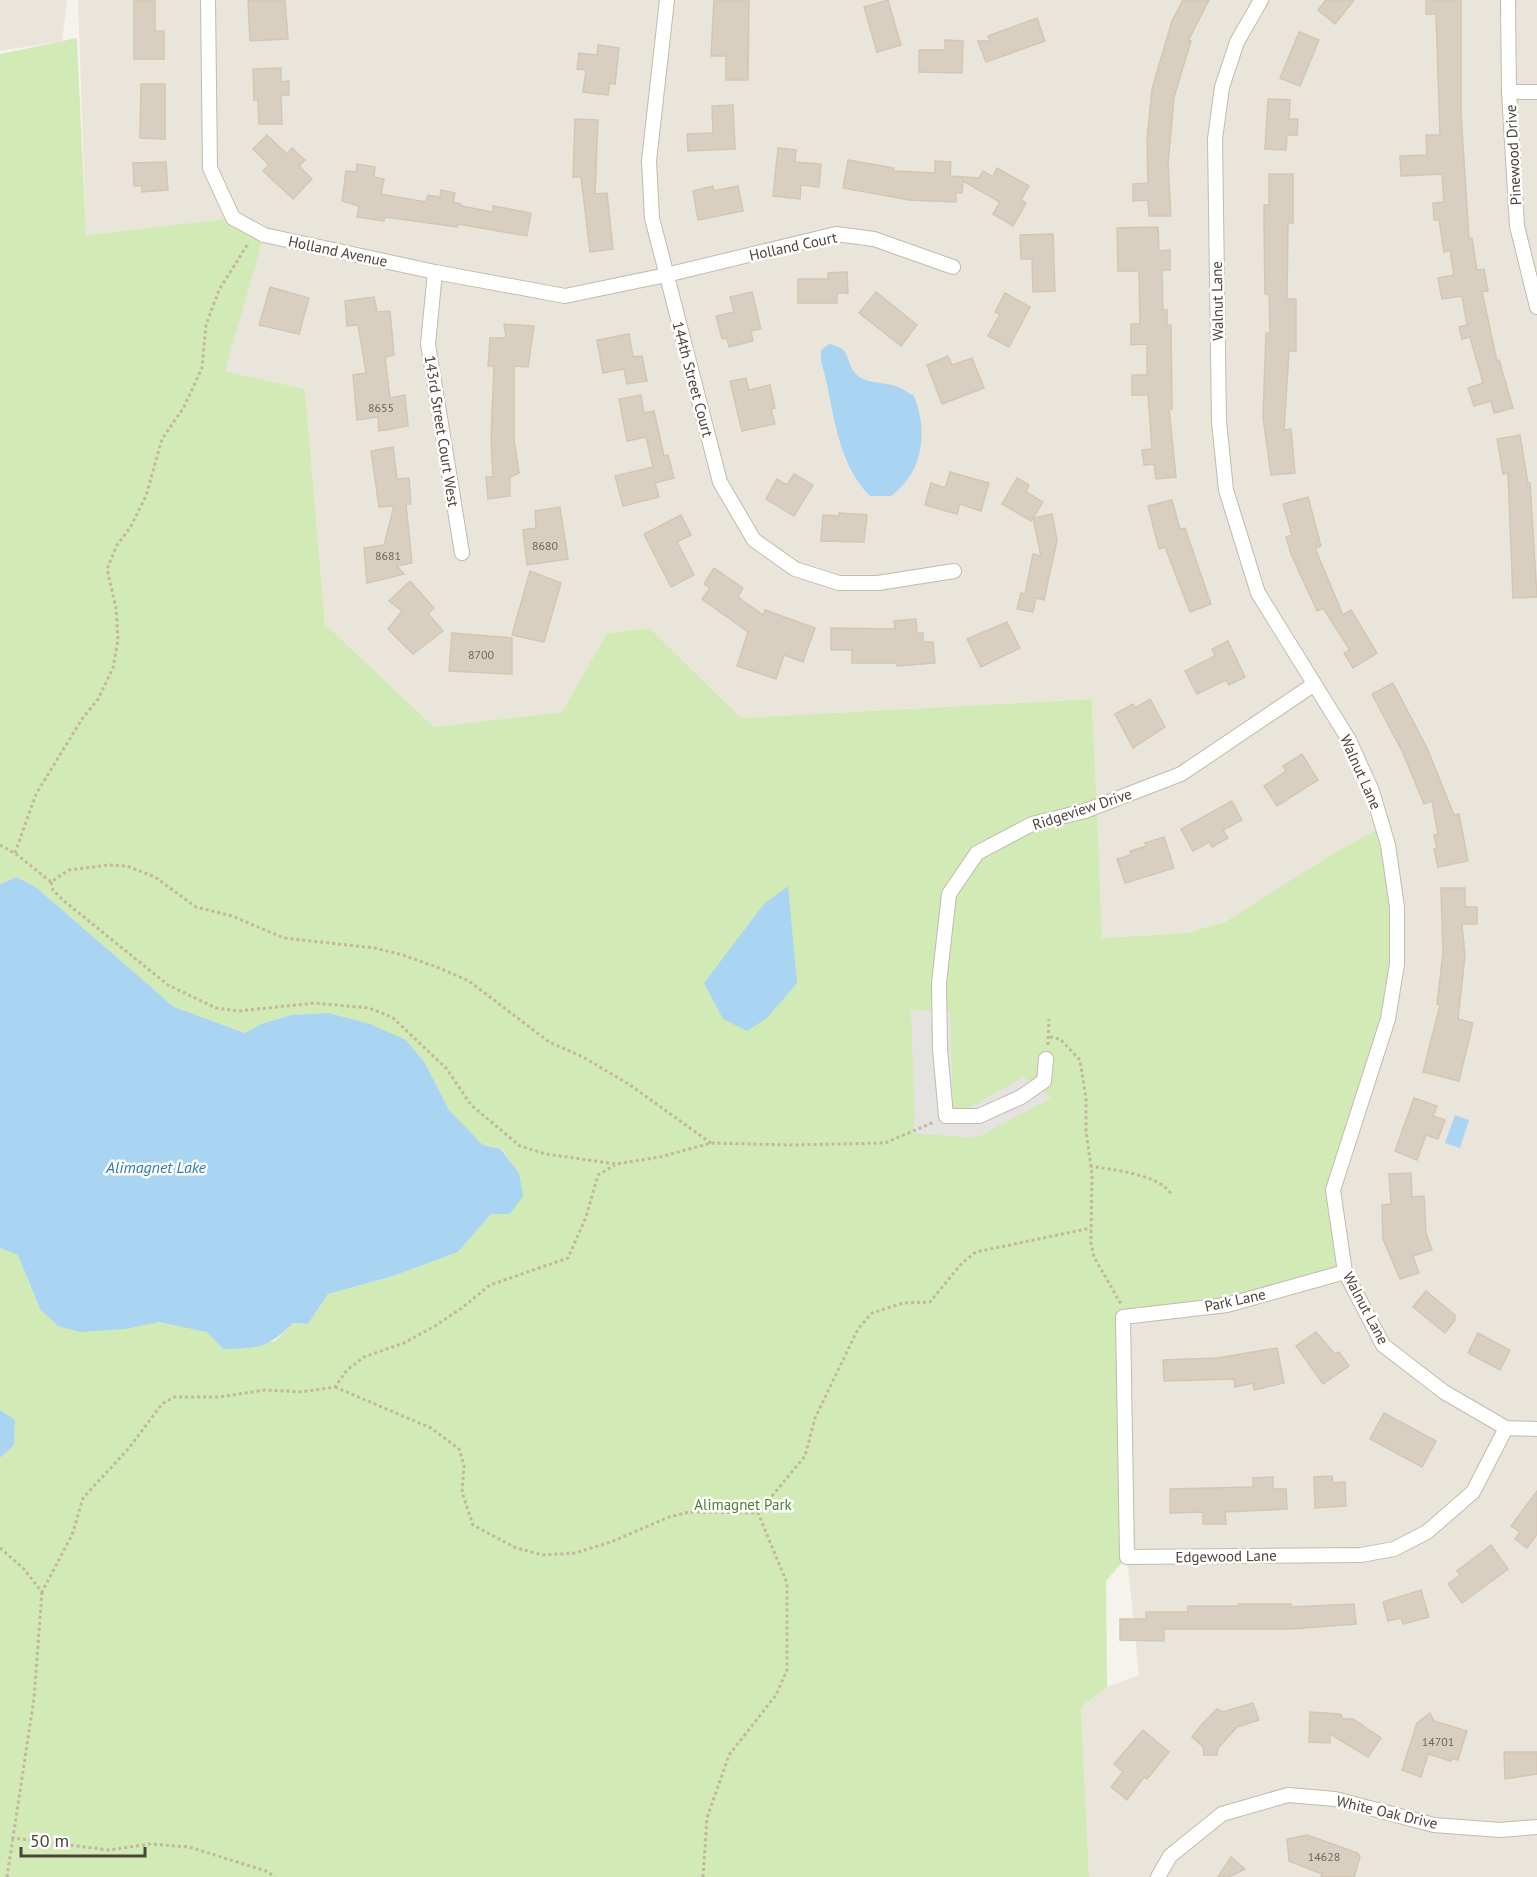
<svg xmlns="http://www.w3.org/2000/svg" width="1537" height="1877" viewBox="0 0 1537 1877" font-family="'PT Sans',sans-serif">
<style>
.residential{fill:#eae5da}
.green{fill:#d2eab5}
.parking{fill:#e5e3e0}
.water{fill:#a9d4f2}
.building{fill:#d8cfc1;stroke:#d3c7b4;stroke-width:1.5}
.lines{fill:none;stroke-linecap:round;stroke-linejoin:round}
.street-casing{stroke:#c2bbae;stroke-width:16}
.path{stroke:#c4b79f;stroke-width:3;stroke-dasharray:3 3;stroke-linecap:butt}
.street{stroke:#fff;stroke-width:14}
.labels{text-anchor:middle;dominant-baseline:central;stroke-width:5;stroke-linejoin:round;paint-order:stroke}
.number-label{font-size:12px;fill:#6e675b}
.street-label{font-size:15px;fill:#4b4439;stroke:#fff}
.park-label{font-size:15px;fill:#4a7f2a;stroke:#fff}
.water-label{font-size:16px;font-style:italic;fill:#2e7ab2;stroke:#fff}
</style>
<rect width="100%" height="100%" fill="#f6f3ec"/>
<g class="residential">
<polygon points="0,0 67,0 62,41 0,51"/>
<polygon points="78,0 1537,0 1537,1877 1089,1877 1081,1707 1107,1687 1139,1675 1127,1557 1128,1316 1270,895 1225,922 1186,933 1101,938 1092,699 740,718 648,628 607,633 562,712 434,727 325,624 305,389 225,371 233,218 86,235"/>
</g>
<polygon class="green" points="77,38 86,235 233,218 264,235 225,371 305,389 325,624 434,727 562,712 607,633 649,628 741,718 1092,699 1102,938 1186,933 1225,922 1336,852 1383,826 1397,964 1333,1190 1345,1272 1227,1305 1123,1317 1127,1557 1106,1581 1107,1687 1081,1707 1089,1877 0,1877 0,1458 14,1445 15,1421 0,1410 0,1248 18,1255 40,1309 112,1329 159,1322 182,1326 207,1332 223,1349 275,1341 293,1323 308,1324 328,1294 393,1276 458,1252 491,1214 510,1214 519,1173 502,1149 483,1145 449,1110 425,1063 328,1013 291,1015 261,1024 245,1033 174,1007 37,888 17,877 0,884 0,54"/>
<polygon class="parking" points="911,1010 950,1011 953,1111 963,1111 1024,1077 1051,1098 976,1138 912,1133 915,1119"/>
<g class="water">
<path d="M829,344C854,349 843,360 856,374C864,383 881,382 892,385C900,387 907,392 914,396C928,431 924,472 891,496H870C834,459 835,408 821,361V350Z"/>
<path d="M17,877L37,888L174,1007L245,1033L261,1024L291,1015L328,1013L370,1024L406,1040L425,1063L449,1110L483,1145L501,1149L519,1173L523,1196L510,1214H491L458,1252L393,1276L328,1294L308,1324L293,1323C267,1349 258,1348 223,1349L207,1332L159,1322L125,1329L80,1332L58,1326L40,1309L18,1255L0,1248V884Z"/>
<polygon points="788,886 797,983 767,1018 747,1031 723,1019 704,983 764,904"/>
<polygon points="1455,1115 1469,1120 1460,1148 1445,1143"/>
<polygon points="0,1410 15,1420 14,1445 0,1458"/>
</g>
<g class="building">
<polygon points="134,0 155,0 155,31 164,31 164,59 134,59"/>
<polygon points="248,0 285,0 288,39 250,41"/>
<polygon points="714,0 749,0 748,80 726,80 726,56 711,56"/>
<polygon points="888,0 901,45 877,52 864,7"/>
<polygon points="1183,0 1209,0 1188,41 1191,41 1174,97 1168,165 1171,216 1149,216 1148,200 1133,201 1133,184 1148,183 1147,140 1152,89 1172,21"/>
<polygon points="1326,0 1354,0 1335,24 1318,10"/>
<polygon points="1426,0 1461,0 1461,112 1469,239 1472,238 1477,270 1484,269 1488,291 1482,292 1497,361 1499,360 1513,408 1494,413 1491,401 1474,406 1468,388 1483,383 1470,337 1462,339 1459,327 1467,325 1462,296 1442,299 1438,278 1454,275 1450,250 1444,252 1439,220 1434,220 1433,203 1444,202 1442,174 1401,176 1400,156 1427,155 1426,135 1440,135 1436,14 1426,14"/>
<polygon points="1037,18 1045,41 986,62 978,41 990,41 988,36"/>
<polygon points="1299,32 1319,40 1300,86 1280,78"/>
<polygon points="945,40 963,41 962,73 919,72 919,50 945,50"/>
<polygon points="598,45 619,48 615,84 610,83 608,95 583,92 586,70 577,69 579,53 597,55"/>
<polygon points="281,68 281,82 289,81 289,95 281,95 282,124 259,124 258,100 254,100 253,69"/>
<polygon points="141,84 165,84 165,139 140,138"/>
<polygon points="1268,99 1290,100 1289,119 1298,119 1297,135 1287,135 1286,150 1265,149"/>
<polygon points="733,105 735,149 688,151 687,134 713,133 712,106"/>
<polygon points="575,119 598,120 595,194 607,193 613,249 590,252 581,177 573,177"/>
<polygon points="267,135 287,154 292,148 305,160 299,166 312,179 293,199 263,171 269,165 253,149"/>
<polygon points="778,148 796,150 795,162 821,164 819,187 801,185 800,199 773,196"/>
<polygon points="848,160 894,168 893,171 935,173 935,161 951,162 950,176 979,178 983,171 993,177 997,168 1029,186 1021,200 1026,203 1013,226 993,214 1000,202 963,181 962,193 956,193 956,202 909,200 843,188"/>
<polygon points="166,162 168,190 142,192 142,186 134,186 133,163"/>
<polygon points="357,164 375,167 374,177 384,179 381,194 426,202 428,195 440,197 441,190 455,193 453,202 461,204 461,206 493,212 493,206 531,213 527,236 458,224 457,227 385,217 384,221 357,217 359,206 342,201 346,171 356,172"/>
<polygon points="1269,174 1293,174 1293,223 1288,223 1287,299 1296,299 1296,351 1289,351 1284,430 1291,429 1295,473 1271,475 1263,417 1266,333 1270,333 1269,294 1265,294 1264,223 1264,205 1269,205"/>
<polygon points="713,186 714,191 738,186 743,211 698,220 693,191"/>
<polygon points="1158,227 1159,251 1170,250 1170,270 1162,270 1163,310 1167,310 1167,325 1171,325 1172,409 1169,409 1176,477 1156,479 1154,464 1144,465 1142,450 1152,449 1148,395 1132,395 1132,375 1147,375 1147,344 1131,345 1131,324 1140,324 1139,271 1118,271 1117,228"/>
<polygon points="1053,234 1055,291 1033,292 1032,259 1021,259 1020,235"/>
<polygon points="847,272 848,293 837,293 837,303 798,303 798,279 828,279 828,273"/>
<polygon points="270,287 309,298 299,334 259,325"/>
<polygon points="752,292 761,329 751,331 753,341 729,347 727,338 722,339 716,316 734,312 730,297"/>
<polygon points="876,292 917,325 901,346 859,313"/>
<polygon points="1005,293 1030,307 1009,347 988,336 1000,314 995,312"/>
<polygon points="374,297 377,312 390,311 394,355 385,357 390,398 405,395 408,426 379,431 378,417 357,420 353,375 366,373 358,325 347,326 345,301"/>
<polygon points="504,324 534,326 528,367 514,366 514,439 519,473 510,477 510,496 488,499 486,477 493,477 491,440 494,366 488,366 490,338 506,338"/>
<polygon points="629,334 633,357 642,356 647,381 627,384 624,369 603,373 597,340"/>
<polygon points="948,356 952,365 972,358 984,388 942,404 927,365"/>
<polygon points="746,378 749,390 770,385 775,408 771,409 775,424 742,431 730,381"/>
<polygon points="641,395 644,413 654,411 664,456 668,455 674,478 655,483 659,497 623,506 615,476 653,467 646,437 627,441 619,399"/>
<polygon points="1520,435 1528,483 1530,483 1537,597 1513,598 1508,473 1503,474 1497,439"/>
<polygon points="393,447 397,479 409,478 411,504 406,504 412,563 397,566 404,574 367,583 364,548 384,545 394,506 379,507 371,451"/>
<polygon points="950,472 989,483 981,511 960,504 957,514 925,505 931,483 945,488"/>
<polygon points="794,474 813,485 794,516 766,499 777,479 787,485"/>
<polygon points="1017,478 1029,485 1026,492 1043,502 1031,521 1002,504"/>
<polygon points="1308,497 1321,546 1315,548 1343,615 1351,610 1377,653 1353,668 1344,653 1350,650 1323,608 1317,611 1291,554 1286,537 1292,535 1283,504"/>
<polygon points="1172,500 1180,529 1185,528 1211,604 1190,612 1165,547 1159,549 1148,506"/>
<polygon points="560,507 568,559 527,565 523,530 536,528 535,511"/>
<polygon points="839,513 867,515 864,542 821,541 823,515 839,516"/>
<polygon points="1052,514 1057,540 1044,600 1036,598 1033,612 1017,609 1021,593 1025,594 1033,554 1041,556 1033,518"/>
<polygon points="681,515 691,535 677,542 694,575 671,587 644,534"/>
<polygon points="714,568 743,588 738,597 763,615 765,610 815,628 803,662 784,655 776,679 737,666 748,632 702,599 710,588 704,584"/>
<polygon points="530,571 561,583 544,642 512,635"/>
<polygon points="410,581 434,608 428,614 443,631 413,654 388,629 402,611 389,601"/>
<polygon points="916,619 917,633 923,633 923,642 933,642 935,663 897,666 897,663 852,663 852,650 831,650 831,628 895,629 894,621"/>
<polygon points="1007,622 1020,648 981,667 967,639"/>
<polygon points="452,633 512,638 512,674 449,671"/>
<polygon points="1228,641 1245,677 1229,685 1226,680 1197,694 1185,671 1215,656 1212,649"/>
<polygon points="1393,683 1427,748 1454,815 1459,814 1468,861 1438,867 1434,849 1437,848 1434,835 1438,834 1432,801 1424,804 1403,753 1372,694"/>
<polygon points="1150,699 1165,727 1133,748 1115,714 1133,704 1135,708"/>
<polygon points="1302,754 1318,780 1277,806 1264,786 1286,771 1283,766"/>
<polygon points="1232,801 1242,820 1223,830 1228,838 1212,847 1209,842 1193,851 1181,829"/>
<polygon points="1164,837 1174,868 1125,883 1117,859 1131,855 1130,851 1146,846 1145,843"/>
<polygon points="1441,888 1465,888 1465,907 1477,907 1477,924 1462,924 1465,956 1458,1019 1473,1023 1459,1081 1423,1072 1440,1005 1437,1004 1443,953"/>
<polygon points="1414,1098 1437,1106 1433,1116 1445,1120 1438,1139 1426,1135 1417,1160 1395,1151"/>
<polygon points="1411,1173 1412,1197 1424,1196 1426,1233 1432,1250 1413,1256 1419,1273 1400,1279 1383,1239 1382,1205 1391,1204 1389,1174"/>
<polygon points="1426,1291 1455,1315 1455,1320 1445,1333 1413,1307"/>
<polygon points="1316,1332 1335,1354 1339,1352 1349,1366 1323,1384 1296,1346"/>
<polygon points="1478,1333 1510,1350 1500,1370 1468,1353"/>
<polygon points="1277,1348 1284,1383 1254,1390 1253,1383 1235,1387 1234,1379 1164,1381 1163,1360 1217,1358"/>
<polygon points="1384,1413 1436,1441 1422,1467 1370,1439"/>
<polygon points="1332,1476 1333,1483 1345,1482 1346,1506 1315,1508 1314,1477"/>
<polygon points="1273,1477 1273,1489 1286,1489 1287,1509 1225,1512 1226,1524 1203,1524 1203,1512 1170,1513 1170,1489 1253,1487 1253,1478"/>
<polygon points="1537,1491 1537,1534 1527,1548 1515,1539 1520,1532 1511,1526"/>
<polygon points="1491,1545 1508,1569 1462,1603 1448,1584 1460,1575 1457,1571"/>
<polygon points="1421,1590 1429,1617 1403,1624 1401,1618 1388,1621 1383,1602"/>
<polygon points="1239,1604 1291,1604 1291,1607 1354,1604 1356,1624 1291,1629 1164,1629 1164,1641 1120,1640 1120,1619 1146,1619 1146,1612 1188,1612 1188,1606 1239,1606"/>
<polygon points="1253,1703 1259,1720 1237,1727 1218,1748 1217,1755 1204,1755 1203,1747 1192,1737 1203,1723 1217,1709 1223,1712"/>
<polygon points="1310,1712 1340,1714 1343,1719 1353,1719 1381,1738 1368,1757 1330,1734 1330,1743 1309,1742"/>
<polygon points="1430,1713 1434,1721 1467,1731 1458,1760 1452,1758 1451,1761 1428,1754 1421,1777 1402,1770 1417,1723"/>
<polygon points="1143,1730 1169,1752 1147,1779 1144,1777 1127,1800 1111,1787 1123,1772 1114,1764"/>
<polygon points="1504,1752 1537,1752 1537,1774 1505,1779"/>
<polygon points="1307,1835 1358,1853 1360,1857 1354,1877 1321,1877 1322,1874 1289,1861 1287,1839"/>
<polygon points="1231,1857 1245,1869 1229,1877 1218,1877"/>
</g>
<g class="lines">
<defs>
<g id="street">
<polyline points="208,0 210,168 233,218 264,235 435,272 565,296 666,275 836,234 874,239 953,267"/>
<polyline points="667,0 649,161 652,218 720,482 754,540 795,569 839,583 878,583 954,571"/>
<polyline points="1261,0 1237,42 1222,87 1215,139 1219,421 1226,490 1258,593 1349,740 1372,791 1388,845 1397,907 1397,964 1388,1019 1333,1190 1345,1272 1383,1345 1444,1392 1506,1428 1537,1429"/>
<polyline points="1508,0 1509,92 1517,226 1537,307"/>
<polyline points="1509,92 1537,92"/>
<polyline points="435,272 428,344 462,553"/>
<polyline points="1046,1059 1044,1081 1021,1097 979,1116 946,1116 940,1049 939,983 949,894 977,853 1032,824 1085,811 1181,774 1313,685"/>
<polyline points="1345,1272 1227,1305 1123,1317 1127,1557 1361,1555 1394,1549 1427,1532 1473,1492 1506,1428"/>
<polyline points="1158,1877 1170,1856 1222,1814 1288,1795 1335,1799 1434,1825 1500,1830 1537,1827"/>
</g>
</defs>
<use href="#street" class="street-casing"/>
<g class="path">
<polyline points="0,845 16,854 51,882 69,870 109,865 127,866 155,877 196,907 232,916 284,938 375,948 403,955 439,968 469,981 549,1042 583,1057 630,1085 711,1143"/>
<polyline points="15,853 36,794 82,719 98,699 113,668 118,640 116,608 107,569 117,545 130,528 146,496 162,439 184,407 202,368 206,325 219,290 249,242"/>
<polyline points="51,882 53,890 64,901 168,985 216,1008 239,1011 315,1003 369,1008 392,1017 446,1068 471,1105 520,1146 546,1154 616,1164 660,1157 711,1143 791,1145 885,1143 934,1122"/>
<polyline points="1050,1037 1060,1039 1080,1060 1086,1099 1086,1131 1092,1174 1091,1243 1094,1257 1121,1304"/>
<polyline points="1048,1045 1049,1019"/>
<path d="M1090,1166C1112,1170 1162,1174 1172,1196"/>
<polyline points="335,1387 431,1428 459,1449 464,1465 462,1492 473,1525 516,1548 543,1555 575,1553 611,1542 669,1517 689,1512 758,1513"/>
<polyline points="0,1548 23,1568 42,1592 72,1535 83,1498 129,1448 162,1404 174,1397 219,1397 265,1390 301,1392 335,1387 347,1370 364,1357 404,1343 435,1326 463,1307 490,1285 568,1258 586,1217 598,1175 615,1165"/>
<polyline points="42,1592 34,1698 13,1838 109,1850 150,1844 189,1847 266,1871 275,1877"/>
<polyline points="7,1877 13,1838"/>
<polyline points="703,1877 707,1818 729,1755 776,1695 787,1670 787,1583 758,1513 805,1456 815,1418 858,1329 872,1313 903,1303 930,1302 962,1263 976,1252 1091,1228"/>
</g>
<use href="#street" class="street"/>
</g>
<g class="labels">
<g class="number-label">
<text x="381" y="407">8655</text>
<text x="545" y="545">8680</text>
<text x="388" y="555">8681</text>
<text x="481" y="654">8700</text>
<text x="1438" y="1741">14701</text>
<text x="1324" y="1856">14628</text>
</g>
<g class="street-label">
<text transform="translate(1513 155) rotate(-93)">Pinewood Drive</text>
<text transform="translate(793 246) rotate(-12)">Holland Court</text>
<text transform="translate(338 251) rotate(12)">Holland Avenue</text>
<text transform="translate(1217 301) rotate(-91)">Walnut Lane</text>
<text transform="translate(693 379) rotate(75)">144th Street Court</text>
<text transform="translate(442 431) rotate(81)">143rd Street Court West</text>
<text transform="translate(1361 772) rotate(66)">Walnut Lane</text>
<text transform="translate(1082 809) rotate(-18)">Ridgeview Drive</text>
<text transform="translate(1235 1300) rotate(-12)">Park Lane</text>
<text transform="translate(1366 1308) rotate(62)">Walnut Lane</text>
<text transform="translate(1226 1556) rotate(-1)">Edgewood Lane</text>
<text transform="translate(1387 1812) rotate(13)">White Oak Drive</text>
</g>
<g class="park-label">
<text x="743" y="1504">Alimagnet Park</text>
</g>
<g class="water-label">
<text x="156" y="1167">Alimagnet Lake</text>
</g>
</g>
<path d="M21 1847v9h124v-9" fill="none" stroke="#4b4439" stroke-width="3"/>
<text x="30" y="1847" font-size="18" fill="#4b4439" stroke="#ffffff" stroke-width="4.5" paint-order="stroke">50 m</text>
</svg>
